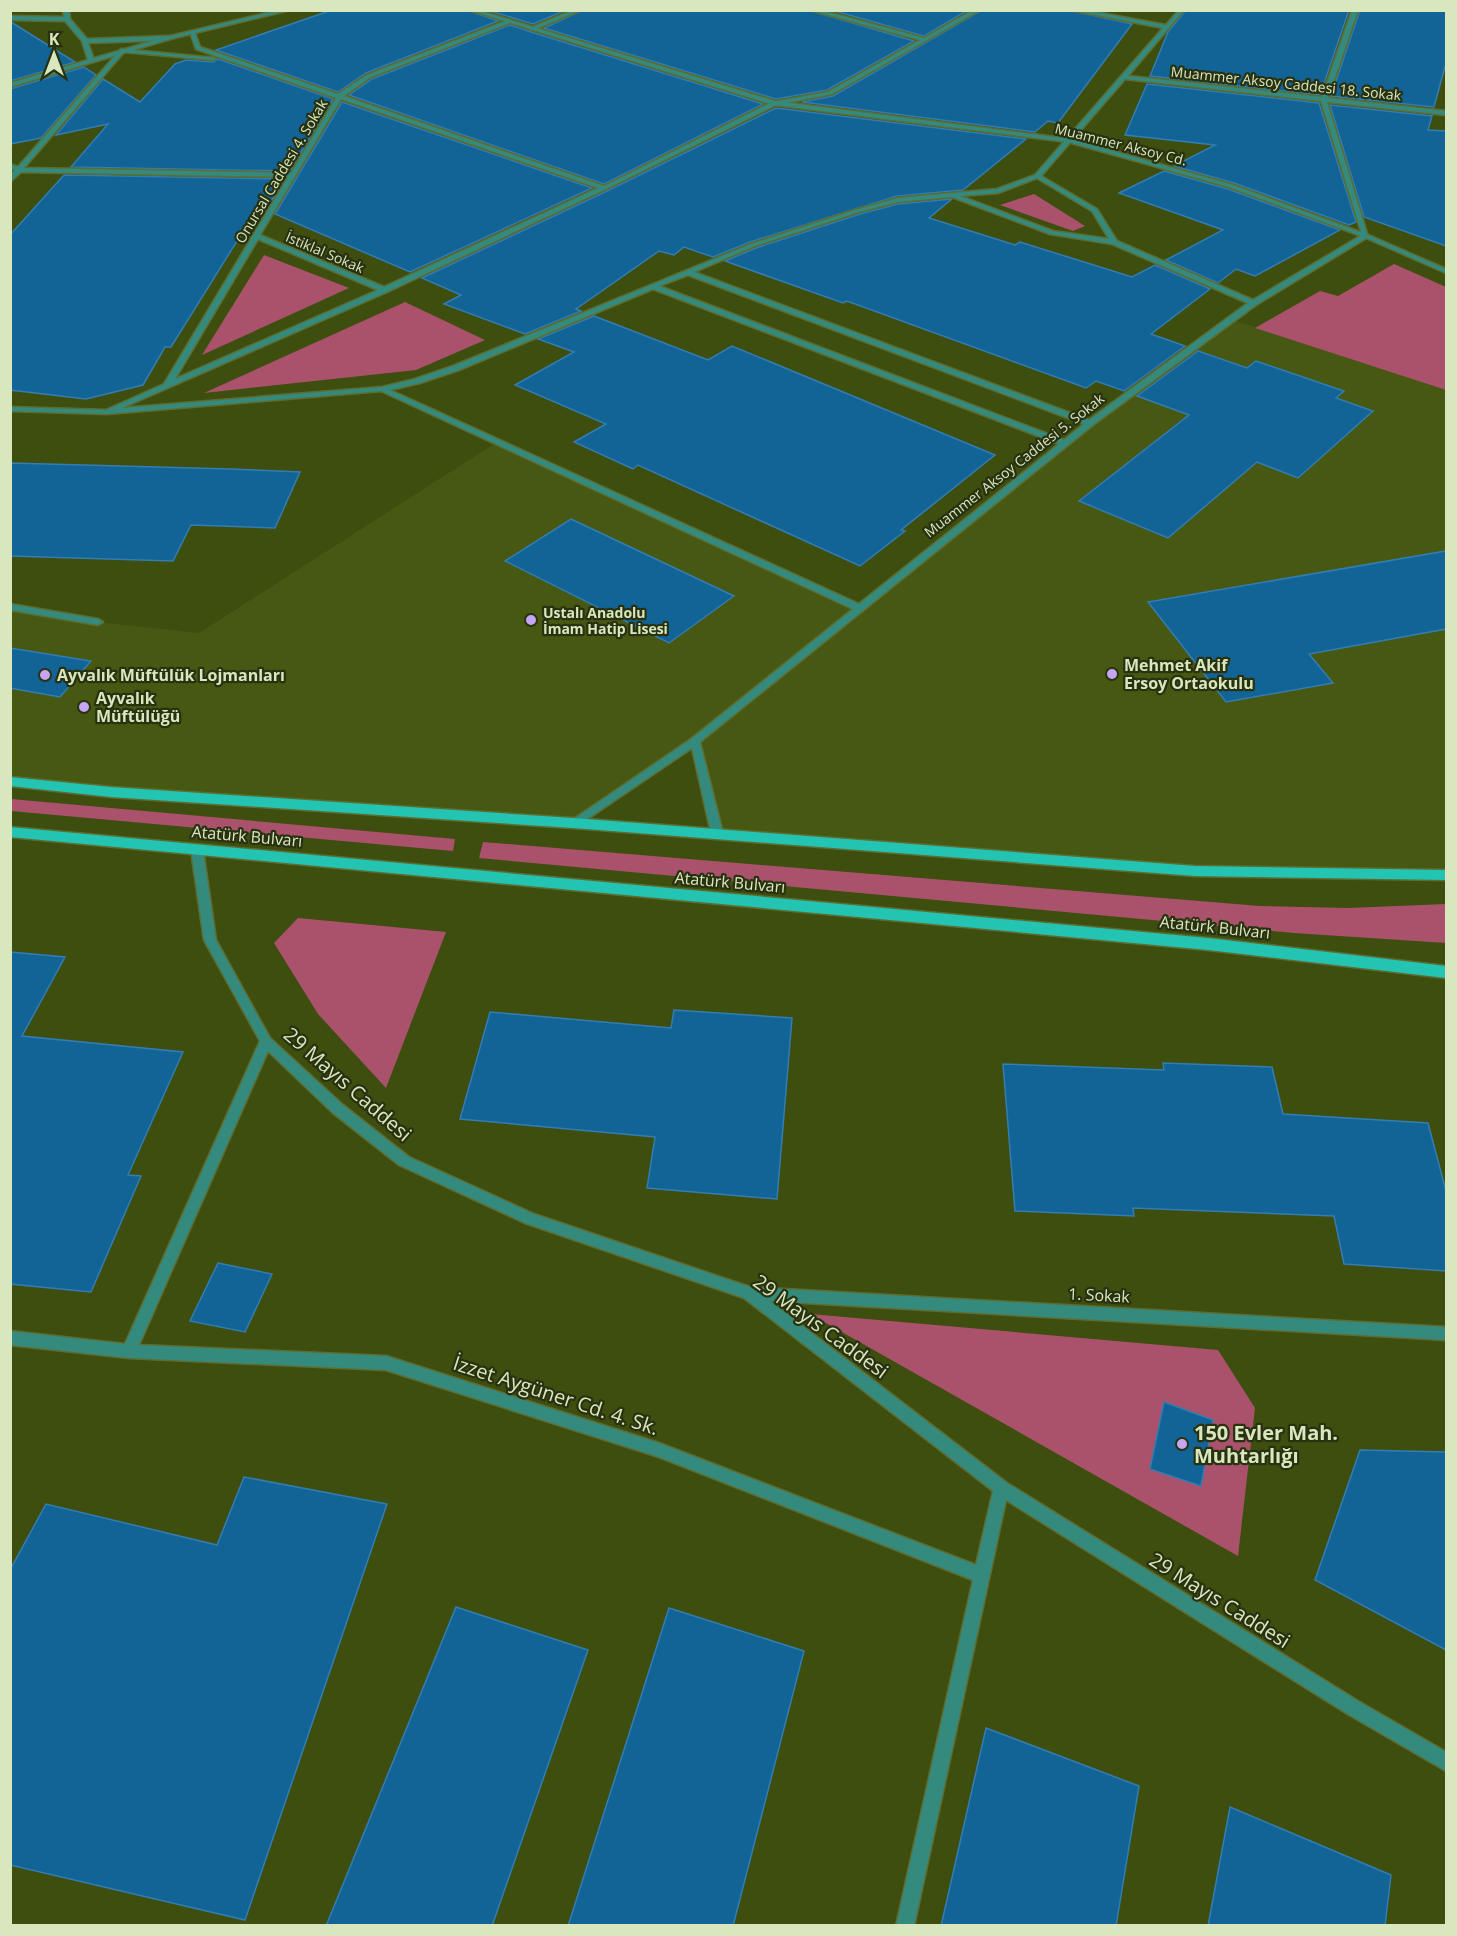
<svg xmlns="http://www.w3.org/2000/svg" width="1457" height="1936" viewBox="0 0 1457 1936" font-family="'Open Sans',sans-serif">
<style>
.built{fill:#465811}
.green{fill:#aa526c}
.building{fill:#126396;stroke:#337db2;stroke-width:1.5}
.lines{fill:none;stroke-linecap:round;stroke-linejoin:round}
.service-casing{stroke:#5d6d32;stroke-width:3}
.minor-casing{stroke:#5d6d32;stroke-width:3}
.tertiary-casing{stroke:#5d6d32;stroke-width:3}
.primary-casing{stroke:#5d6d32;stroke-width:3}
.service{fill:#358a7e;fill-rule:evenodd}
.minor{fill:#358a7e;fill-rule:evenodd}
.tertiary{fill:#358a7e;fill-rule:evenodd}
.primary{fill:#23c4b2;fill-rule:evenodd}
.poi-dot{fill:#c5a6f0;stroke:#283110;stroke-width:2}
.labels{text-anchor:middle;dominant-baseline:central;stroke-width:4.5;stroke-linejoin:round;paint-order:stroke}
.far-street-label{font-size:14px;fill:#d9e7bf;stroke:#283110}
.far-poi-label{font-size:14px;font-weight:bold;fill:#d9e7bf;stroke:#283110;text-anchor:start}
.poi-label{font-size:16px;font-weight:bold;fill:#d9e7bf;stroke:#283110;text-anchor:start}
.street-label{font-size:16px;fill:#d9e7bf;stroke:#283110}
.near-street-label{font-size:20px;fill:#d9e7bf;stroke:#283110}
.near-poi-label{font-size:20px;font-weight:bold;fill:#d9e7bf;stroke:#283110;text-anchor:start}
</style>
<rect width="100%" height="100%" fill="#3e4e0f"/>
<polygon class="built" points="1230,319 1446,390 1446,875 1195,871 717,833 695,741 573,823 11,781 10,607 98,622 199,633 497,442 859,608 993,501"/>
<g class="green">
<polygon points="1034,194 1085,226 1073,231 1000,205"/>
<polygon points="264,255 349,288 202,355"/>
<polygon points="1394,264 1446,287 1446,390 1255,328 1320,291 1338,296"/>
<polygon points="405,302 485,340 416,370 204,393"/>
<polygon points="11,799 455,839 453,851 11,811"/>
<polygon points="483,842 1260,906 1348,908 1446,904 1446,943 1294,933 479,858"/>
<polygon points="298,918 446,932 386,1088 318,1014 274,943"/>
<polygon points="810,1314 1218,1350 1255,1408 1238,1556"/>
</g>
<g class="building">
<polygon points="332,10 467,10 498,21 366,73 338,92 216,50"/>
<polygon points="487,10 566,10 533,24"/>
<polygon points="583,10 808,10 914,41 827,90 776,99 544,28"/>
<polygon points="831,10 968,10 924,36"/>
<polygon points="982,10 1068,10 1132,24 1058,123 1048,121 1035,132 802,102 833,96"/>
<polygon points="1186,10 1349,10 1320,95 1150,76 1168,32"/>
<polygon points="1360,10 1446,10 1446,63 1434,107 1331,96"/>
<polygon points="11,22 75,62 10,81"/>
<polygon points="510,25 528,31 763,104 604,184 349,95 372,79"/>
<polygon points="218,59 333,99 290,171 71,167 108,124 56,135 103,79 140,102 175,64 186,60 213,62"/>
<polygon points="84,67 96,75 41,138 10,144 10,89"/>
<polygon points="1147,84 1319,103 1356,222 1349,225 1234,183 1174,166 1215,145 1125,135"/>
<polygon points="342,102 592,188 410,272 275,214"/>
<polygon points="1330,105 1432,116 1428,130 1446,131 1446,246 1364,217"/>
<polygon points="776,108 1026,139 963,190 897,196 750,242 713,257 684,247 674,255 659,251 576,309 581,311 525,334 444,304 461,295 422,278 607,191"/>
<polygon points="1164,171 1228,189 1340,230 1255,276 1236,269 1218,283 1166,260 1223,230 1119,193"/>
<polygon points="64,175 284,179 266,210 261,208 255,217 252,217 171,347 165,347 143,385 86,399 10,390 10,235"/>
<polygon points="952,199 929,218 1015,245 1020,242 1132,277 1155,265 1210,289 1151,334 1185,346 1124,391 1096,381 1086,388 847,301 843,303 725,261 756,248 860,214 898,204"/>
<polygon points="594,316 708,360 732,346 995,455 901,530 905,531 860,566 638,465 633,469 574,442 606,424 515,385 574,352 538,339"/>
<polygon points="1198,351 1247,368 1256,361 1344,391 1336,398 1373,411 1298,478 1257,462 1168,538 1079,501 1189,415 1137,396"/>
<polygon points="10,463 231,469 300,472 275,528 191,525 173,561 10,556"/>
<polygon points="571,519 734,596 669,643 505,561"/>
<polygon points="1446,551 1446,629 1309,654 1333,683 1226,702 1148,602"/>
<polygon points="10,648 91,661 60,697 10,688"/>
<polygon points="10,952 65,957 22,1036 183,1052 128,1175 141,1176 91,1292 10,1284"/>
<polygon points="674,1010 792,1018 777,1199 647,1188 655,1137 460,1119 490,1012 671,1028"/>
<polygon points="1163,1063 1272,1067 1283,1114 1428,1123 1446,1191 1446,1271 1344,1264 1334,1216 1133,1208 1134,1216 1015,1211 1003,1064 1164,1070"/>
<polygon points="218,1263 272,1274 245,1332 190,1321"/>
<polygon points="1164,1402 1213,1420 1201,1486 1150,1469"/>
<polygon points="1360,1450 1446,1452 1446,1650 1315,1580"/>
<polygon points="244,1477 387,1504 245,1920 10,1865 10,1570 46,1504 217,1545"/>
<polygon points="456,1607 588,1650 492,1926 326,1926"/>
<polygon points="669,1608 804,1651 733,1926 568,1926"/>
<polygon points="986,1728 1139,1786 1116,1926 941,1926"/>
<polygon points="1230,1807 1391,1875 1385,1926 1208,1926"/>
</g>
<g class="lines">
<defs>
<polygon id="service" points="10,604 98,619 103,622 98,625 10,610"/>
<g id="minor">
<polygon points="63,10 69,10 70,19 87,39 168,36 171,38 168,40 88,43 94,60 91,62 88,60 82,41 65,21 10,20 10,16 64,17"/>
<polygon points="573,10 581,10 533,30 528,29"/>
<path d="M810,10H820L924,38L973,10H980L832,94L776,105L606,189L387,292L122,408L382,387L415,379L453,366L751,244L855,210L898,198L997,189L1035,175L1163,28L1070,10H1084L1166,25L1179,10H1184L1128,76L1322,97L1352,10H1358L1328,98L1446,111V115L1327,102L1368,237L1256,305L1093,425L700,742L723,833L721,836L717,837L711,833L692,748L577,826H569L568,823L691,739L853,609L381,391L107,414L10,411V407L106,410L164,384L288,177L21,172L10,182V175L15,170L10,168V164L18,167L121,49L216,58L213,60L124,52L24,168L291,173L336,98L196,49L190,32L195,33L200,47L338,94L367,75L508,20L510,23L371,77L344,96L604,186L772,102L828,92L920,40ZM1125,79L1321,101L1362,235L1253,300L1117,241L1097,209L1041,176ZM341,99L598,188L384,287L260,235ZM1037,178L1092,211L1109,239L1053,231L960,196L998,193ZM952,197L1050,234L1112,244L1248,303L1089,420L694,272L755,246L859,212L898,202ZM258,239L378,290L175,379ZM688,275L1084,424L1064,440L659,286ZM653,289L1059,444L859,604L390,390L420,383L459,370Z"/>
<path d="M197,846L203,850L216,940L270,1038L343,1105L409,1157L534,1214L750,1287L1446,1327V1340L770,1301L1007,1483L1358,1701L1446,1752V1771L1346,1713L1006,1500L914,1926H896L973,1580L659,1457L386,1370L129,1358L10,1345V1331L125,1344L260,1041L204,940L191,850ZM268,1051L333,1113L399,1165L525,1223L744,1298L993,1491L976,1565L659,1443L386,1356L139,1345Z"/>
</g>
<g id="tertiary">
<polygon points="279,10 290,10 170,39 10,87 10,83 166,37"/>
<polygon points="469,10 478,10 775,101 1071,139 1233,185 1368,235 1446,269 1446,273 1364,237 1229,187 1068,142 774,105"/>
</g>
<g id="primary">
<polygon points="10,777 111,787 573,818 1195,866 1446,870 1446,880 1195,876 573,828 111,797 10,786"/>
<polygon points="10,827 1208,938 1446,966 1446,978 1208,950 10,837"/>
</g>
</defs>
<use href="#service" class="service-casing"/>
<use href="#minor" class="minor-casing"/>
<use href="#tertiary" class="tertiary-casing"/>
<use href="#primary" class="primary-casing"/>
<use href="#service" class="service"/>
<use href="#minor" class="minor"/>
<use href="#tertiary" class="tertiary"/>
<use href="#primary" class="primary"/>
</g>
<g class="poi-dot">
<circle cx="531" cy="620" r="6"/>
<circle cx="1112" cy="674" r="6"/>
<circle cx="45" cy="675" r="6"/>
<circle cx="84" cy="707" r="6"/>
<circle cx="1182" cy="1444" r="6"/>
</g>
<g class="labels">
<g class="far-street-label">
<text transform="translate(1286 83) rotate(6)">Muammer Aksoy Caddesi 18. Sokak</text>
<text transform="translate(1121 144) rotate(14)">Muammer Aksoy Cd.</text>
<text transform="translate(281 171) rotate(-59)">Onursal Caddesi 4. Sokak</text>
<text transform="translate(325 252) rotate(23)">İstiklal Sokak</text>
<text transform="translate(1014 465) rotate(-38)">Muammer Aksoy Caddesi 5. Sokak</text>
</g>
<g class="far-poi-label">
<text x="543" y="612">Ustalı Anadolu<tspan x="543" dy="16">İmam Hatip Lisesi</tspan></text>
</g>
<g class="poi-label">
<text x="1124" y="665">Mehmet Akif<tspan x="1124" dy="18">Ersoy Ortaokulu</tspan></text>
<text x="57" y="675">Ayvalık Müftülük Lojmanları</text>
<text x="96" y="698">Ayvalık<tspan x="96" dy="18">Müftülüğü</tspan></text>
</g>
<g class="street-label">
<text transform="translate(247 836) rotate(5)">Atatürk Bulvarı</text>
<text transform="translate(730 882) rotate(5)">Atatürk Bulvarı</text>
<text transform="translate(1215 927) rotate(6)">Atatürk Bulvarı</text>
<text transform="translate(1099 1295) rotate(3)">1. Sokak</text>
</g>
<g class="near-street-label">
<text transform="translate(348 1084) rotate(41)">29 Mayıs Caddesi</text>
<text transform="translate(821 1326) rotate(36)">29 Mayıs Caddesi</text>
<text transform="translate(556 1395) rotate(18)">İzzet Aygüner Cd. 4. Sk.</text>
<text transform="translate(1220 1600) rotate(32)">29 Mayıs Caddesi</text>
</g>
<g class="near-poi-label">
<text x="1194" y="1432">150 Evler Mah.<tspan x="1194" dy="23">Muhtarlığı</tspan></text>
</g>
</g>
<rect width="1457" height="1936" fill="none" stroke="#d9e7bf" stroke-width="24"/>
<g transform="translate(54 54)" stroke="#283110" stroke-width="4.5" paint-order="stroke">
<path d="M0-4.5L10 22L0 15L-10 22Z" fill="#d9e7bf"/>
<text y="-9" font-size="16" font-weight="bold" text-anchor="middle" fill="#d9e7bf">K</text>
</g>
</svg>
